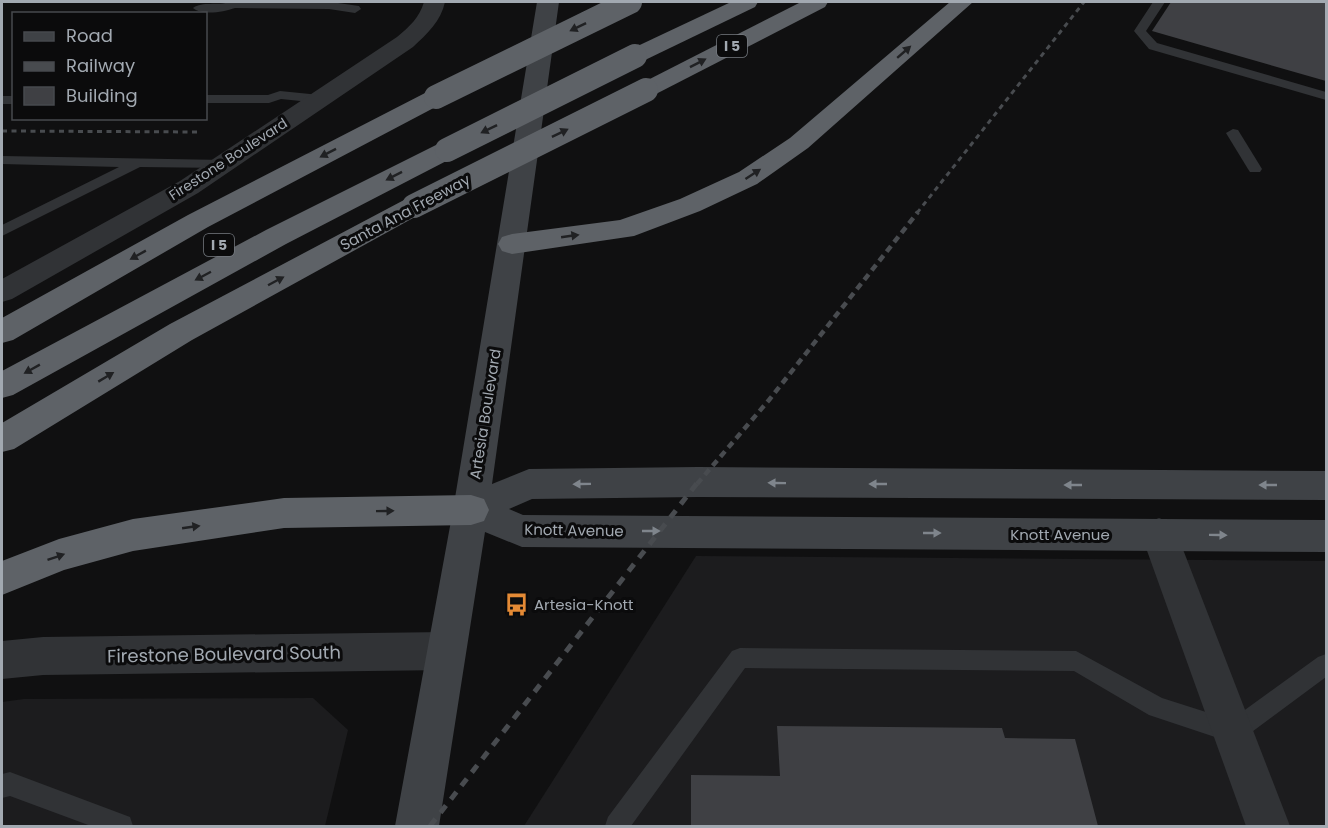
<svg xmlns="http://www.w3.org/2000/svg" width="1328" height="828" viewBox="0 0 1328 828" font-family="Poppins,sans-serif">
<style>
.built{fill:#1c1c1e}
.building{fill:#3f4044}
.lines{fill:none;stroke-linecap:round;stroke-linejoin:round}
.service{fill:#313336;fill-rule:evenodd}
.minor{fill:#313336;fill-rule:evenodd}
.tertiary{fill:#313336;fill-rule:evenodd}
.secondary{fill:#3f4246;fill-rule:evenodd}
.motorway{fill:#5e6267;fill-rule:evenodd}
.rail-far2{stroke:#484b4f;stroke-width:3;stroke-dasharray:5 4.5;stroke-linecap:butt}
.rail-far1{stroke:#484b4f;stroke-width:4.5;stroke-dasharray:7 5;stroke-linecap:butt}
.rail{stroke:#484b4f;stroke-width:5;stroke-dasharray:9 8;stroke-linecap:butt}
.motorway-bridge{stroke:#5e6267;stroke-width:24}
.oneway{fill:#202123}
.oneway2{fill:#7f858c}
.labels{text-anchor:middle;dominant-baseline:central;stroke-width:6;stroke-linejoin:round;paint-order:stroke}
.shield{fill:#0b0b0c;stroke:#757a80;stroke-width:1.5}
.shield-label{font-size:14px;font-weight:bold;fill:#a2a9b1}
.far-street-label{font-size:14px;fill:#a2a9b1;stroke:#0b0b0c}
.street-label{font-size:15px;fill:#a2a9b1;stroke:#0b0b0c}
.poi-label{font-size:15px;fill:#a2a9b1;stroke:#0b0b0c;text-anchor:start}
.near-street-label{font-size:18px;fill:#a2a9b1;stroke:#0b0b0c}
</style>
<rect width="100%" height="100%" fill="#101011"/>
<g class="built">
<polygon points="696,556 1326,561 1326,826 524,826"/>
<polygon points="313,698 348,730 325,826 2,826 2,702 24,699"/>
</g>
<g class="building">
<polygon points="1171,2 1326,2 1326,81 1152,31"/>
<polygon points="777,726 1002,728 1005,738 1075,739 1098,826 691,826 691,775 780,776"/>
</g>
<g class="lines">
<g class="service">
<path d="M230,2H331L359,6L361,9L355,13L329,9L235,8C223,12 203,16 193,8C202,1 218,6 230,2Z"/>
<polygon points="1153,2 1165,2 1146,31 1157,43 1326,92 1326,100 1149,49 1134,31"/>
<polygon points="280,91 320,95 327,99 320,103 281,99 269,103 206,103 206,95 268,95"/>
<rect x="2" y="96" width="12" height="8"/>
<polygon points="1233,129 1238,130 1262,169 1260,172 1250,172 1248,169 1226,133"/>
<polygon points="2,156 224,160 231,164 224,168 140,167 2,236 2,225 119,167 2,164"/>
<polygon points="740,648 1076,651 1162,698 1231,720 1318,657 1326,654 1326,677 1241,740 1233,743 1149,715 1074,671 745,668 631,826 605,826 608,817 732,651"/>
<polygon points="10,772 130,817 133,826 91,826 10,796 2,798 2,774"/>
</g>
<polygon class="minor" points="1159,518 1172,523 1177,534 1290,826 1246,826 1141,534 1146,523"/>
<g class="tertiary">
<path d="M424,2H445C441,21 427,34 413,47L198,193L12,299L2,302V279L180,181L397,37C410,26 419,18 424,2Z"/>
<polygon points="446,632 460,638 466,651 460,664 446,670 43,675 2,679 2,641 43,637"/>
</g>
<polygon class="secondary" points="537,2 559,2 492,484 529,469 698,467 1326,471 1326,500 698,497 532,499 509,509 523,515 1326,520 1326,552 522,547 485,532 439,826 395,826 453,510"/>
<g class="motorway">
<polygon points="731,2 758,2 755,7 643,61 635,63 627,61 623,56 627,51"/>
<polygon points="801,2 828,2 825,7 654,95 646,97 638,95 634,90 638,85"/>
<polygon points="950,2 973,2 808,148 757,184 700,211 634,236 512,254 502,251 498,244 502,237 512,234 620,220 680,199 739,172 790,138"/>
<polygon points="436,90 445,92 448,97 445,102 208,227 13,340 2,343 2,318 188,215 427,92"/>
<polygon points="447,142 456,144 460,150 456,156 286,244 13,395 2,398 2,371 266,230 438,144"/>
<polygon points="414,197 424,200 428,206 424,212 192,340 14,449 2,452 2,423 170,324 404,200"/>
<polygon points="471,495 484,499 489,510 484,521 471,525 284,528 133,551 64,570 2,595 2,561 59,539 133,519 284,498"/>
</g>
<g class="rail-far2">
<polyline points="2,131 201,132"/>
<polyline points="917,213 1084,2"/>
</g>
<polyline class="rail-far1" points="697,484 769,400 918,212"/>
<polyline class="rail" points="430,826 698,482"/>
<g class="motorway-bridge">
<polyline points="436,97 630,2"/>
<polyline points="447,150 635,56"/>
<polyline points="414,206 646,90"/>
</g>
</g>
<defs><path id="oneway-solid" d="M-6-.8H1V-3.2L6.5 0L1 3.2V.8H-6Z" transform="scale(1.5)"/></defs>
<g class="oneway">
<use href="#oneway-solid" transform="translate(578 27) rotate(154)"/>
<use href="#oneway-solid" transform="translate(904 52) rotate(-41)"/>
<use href="#oneway-solid" transform="translate(698 63) rotate(-27)"/>
<use href="#oneway-solid" transform="translate(489 129) rotate(154)"/>
<use href="#oneway-solid" transform="translate(560 133) rotate(-26)"/>
<use href="#oneway-solid" transform="translate(328 153) rotate(153)"/>
<use href="#oneway-solid" transform="translate(753 174) rotate(-33)"/>
<use href="#oneway-solid" transform="translate(394 176) rotate(153)"/>
<use href="#oneway-solid" transform="translate(570 236) rotate(-8)"/>
<use href="#oneway-solid" transform="translate(138 255) rotate(151)"/>
<use href="#oneway-solid" transform="translate(203 276) rotate(152)"/>
<use href="#oneway-solid" transform="translate(276 281) rotate(-28)"/>
<use href="#oneway-solid" transform="translate(32 369) rotate(151)"/>
<use href="#oneway-solid" transform="translate(106 377) rotate(-31)"/>
<use href="#oneway-solid" transform="translate(385 511) rotate(-1)"/>
<use href="#oneway-solid" transform="translate(191 527) rotate(-8)"/>
<use href="#oneway-solid" transform="translate(56 557) rotate(-19)"/>
</g>
<g class="oneway2">
<use href="#oneway-solid" transform="translate(777 483) rotate(-179)"/>
<use href="#oneway-solid" transform="translate(582 484) rotate(179)"/>
<use href="#oneway-solid" transform="translate(878 484) rotate(-180)"/>
<use href="#oneway-solid" transform="translate(1073 485) rotate(-180)"/>
<use href="#oneway-solid" transform="translate(1268 485) rotate(-180)"/>
<use href="#oneway-solid" transform="translate(651 531)"/>
<use href="#oneway-solid" transform="translate(932 533)"/>
<use href="#oneway-solid" transform="translate(1218 535) rotate(1)"/>
</g>
<defs>
<symbol id="bus-bare" viewBox="-9 -9 18 18"><path d="M-5-6H5V4H4V6H2V4H-2V6H-4V4H-5ZM-3.5-4V0h7V-4ZM-3.5 1.2v1.5H-2V1.2ZM2 1.2v1.5H3.5V1.2Z" fill="#e48a35" stroke="#0b0b0c" stroke-width="2.5" paint-order="stroke"/></symbol>
</defs>
<g fill-rule="evenodd">
<use href="#bus-bare" x="500" y="588" width="33" height="33"/>
</g>
<g class="labels">
<g class="shield">
<rect x="717" y="35" width="30" height="22" rx="4.5"/>
<rect x="204" y="234" width="30" height="22" rx="4.5"/>
</g>
<g class="shield-label">
<text x="732" y="46">I 5</text>
<text x="219" y="245">I 5</text>
</g>
<g class="far-street-label">
<text transform="translate(228 159) rotate(-33)">Firestone Boulevard</text>
</g>
<g class="street-label">
<text transform="translate(405 212) rotate(-28)">Santa Ana Freeway</text>
<text transform="translate(485 414) rotate(-81)">Artesia Boulevard</text>
<text transform="translate(574 530) rotate(1)">Knott Avenue</text>
<text x="1060" y="534">Knott Avenue</text>
</g>
<g class="poi-label">
<text x="534" y="604">Artesia-Knott</text>
</g>
<g class="near-street-label">
<text transform="translate(224 654) rotate(-1)">Firestone Boulevard South</text>
</g>
</g>
<rect width="1328" height="828" fill="none" stroke="#a2a9b1" stroke-width="6"/>
<rect x="12" y="12" width="195" height="108" fill="#0b0b0c" stroke="#474a4e" stroke-width="1.5"/>
<rect x="24" y="32" width="30" height="9" fill="#3f4246" stroke="#474a4e" stroke-width="1.5"/>
<text x="66" y="42" font-size="18" fill="#a2a9b1">Road</text>
<rect x="24" y="62" width="30" height="9" fill="#484b4f" stroke="#474a4e" stroke-width="1.5"/>
<text x="66" y="72" font-size="18" fill="#a2a9b1">Railway</text>
<rect x="24" y="87" width="30" height="18" fill="#3f4044" stroke="#474a4e" stroke-width="1.5"/>
<text x="66" y="102" font-size="18" fill="#a2a9b1">Building</text>
</svg>
